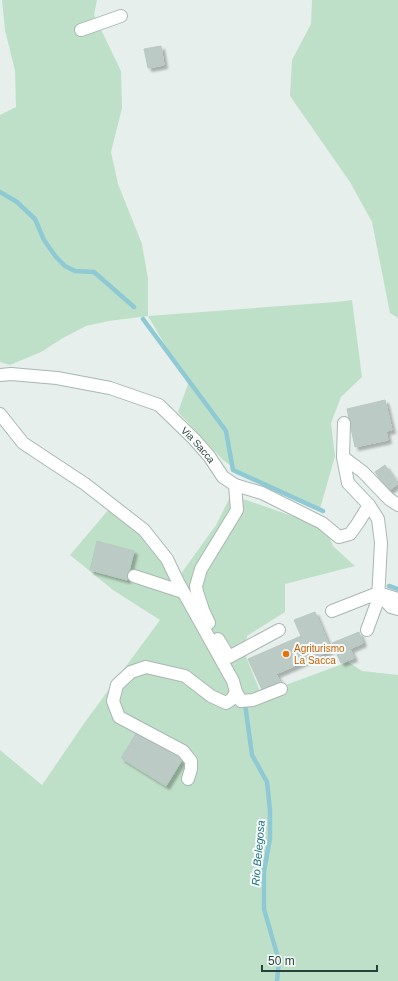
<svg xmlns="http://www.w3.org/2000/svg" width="398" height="981" viewBox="0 0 398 981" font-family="Helvetica,sans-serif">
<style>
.green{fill:#bfe0c8}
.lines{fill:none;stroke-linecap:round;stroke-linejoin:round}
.stream{stroke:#8ec9d4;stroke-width:4.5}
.building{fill:#bbcac4;stroke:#b8c9c2;filter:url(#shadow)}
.minor-casing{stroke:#a8b8b2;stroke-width:14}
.minor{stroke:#fff;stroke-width:12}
.food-dot{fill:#e8710a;stroke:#f7fbf9;stroke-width:1.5}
.labels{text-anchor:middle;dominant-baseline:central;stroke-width:4;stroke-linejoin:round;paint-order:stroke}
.street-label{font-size:10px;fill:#24423a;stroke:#f7fbf9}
.food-label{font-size:10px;fill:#c56008;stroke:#f7fbf9;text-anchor:start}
.water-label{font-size:11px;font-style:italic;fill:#1c6f80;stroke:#f7fbf9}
</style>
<defs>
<filter id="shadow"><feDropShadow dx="3.5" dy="3.5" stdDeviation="1" flood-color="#0004"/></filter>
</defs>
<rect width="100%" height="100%" fill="#e6efeb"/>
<g class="green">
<polygon points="2,0 97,0 94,15 121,71 122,108 111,152 118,184 142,244 148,279 148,316 336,302 352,300 362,377 341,397 331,423 335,456 320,509 243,475 223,460 178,412 188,384 148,316 109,321 86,326 63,338 41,352 10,365 0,362 0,115 16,107 15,71 5,30"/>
<polygon points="312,0 398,0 398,318 390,313 372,222 350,182 290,96 292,60 311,24"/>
<polygon points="231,495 325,527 333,546 355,566 285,584 285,612 247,636 245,654 261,694 348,662 362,671 398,675 398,981 0,981 0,750 42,785 85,722 160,620 113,590 70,555 115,502 180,575 216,525"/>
</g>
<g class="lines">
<g class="stream">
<polyline points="0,192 17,202 35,219 44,240 56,257 65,266 75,271 94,272 134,307"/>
<polyline points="143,319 226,431 233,470 323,511"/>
<polyline points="389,586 398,589"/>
<polyline points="245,704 252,755 267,782 270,810 270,838 264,872 264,909 279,961 277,981"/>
</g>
</g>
<g class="building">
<polygon points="161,46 164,65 148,68 144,49"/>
<polygon points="385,400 392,430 386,431 388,440 355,447 347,409"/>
<polygon points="385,465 398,484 388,491 375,472"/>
<polygon points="97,541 134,551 127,580 90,570"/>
<polygon points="315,612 331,650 276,674 281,684 263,692 248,659 301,636 294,620"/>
<polygon points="359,632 363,643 350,649 354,658 341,663 332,643"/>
<polygon points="137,732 182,760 166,786 121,758"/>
</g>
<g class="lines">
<defs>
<g id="minor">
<polyline points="81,30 121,16"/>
<path id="s1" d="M0,375L11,374L57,378L110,388L159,405L194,439L209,456L223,477L235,485L262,493L322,523L339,537L350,534L358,523L369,505L378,519L381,543L378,600L367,630"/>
<polyline points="0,414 23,443 85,484 144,530 167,559 179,584 233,681 236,692 241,701 253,700 281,689"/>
<polyline points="343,457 344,423"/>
<polyline points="369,505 348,483 343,457 363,472 389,499 398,505"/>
<polyline points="134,576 183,592"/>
<polyline points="378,593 391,607 398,609"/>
<polyline points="332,611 378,593 398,599"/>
<polyline points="209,623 203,610 197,592 196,586 201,569 237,510 235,485"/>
<polyline points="218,639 229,657 279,630"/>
<polyline points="188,779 191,769 191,761 183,751 119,717 113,701 117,685 131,672 146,667 185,676 211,696 226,703 232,699 236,692"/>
</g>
</defs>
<use href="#minor" class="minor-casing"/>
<use href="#minor" class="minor"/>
</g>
<circle class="food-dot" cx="286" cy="654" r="4"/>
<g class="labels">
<g class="street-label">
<text stroke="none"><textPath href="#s1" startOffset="219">Via Sacca</textPath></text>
</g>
<g class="food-label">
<text x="294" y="648">Agriturismo<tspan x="294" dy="12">La Sacca</tspan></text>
</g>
<g class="water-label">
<text transform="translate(258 853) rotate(-85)">Rio Belegosa</text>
</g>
</g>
<path d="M262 965v6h115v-6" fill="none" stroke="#24423a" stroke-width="2"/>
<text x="268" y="965" font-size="12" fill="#24423a" stroke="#f7fbf9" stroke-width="3" paint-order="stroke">50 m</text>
</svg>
